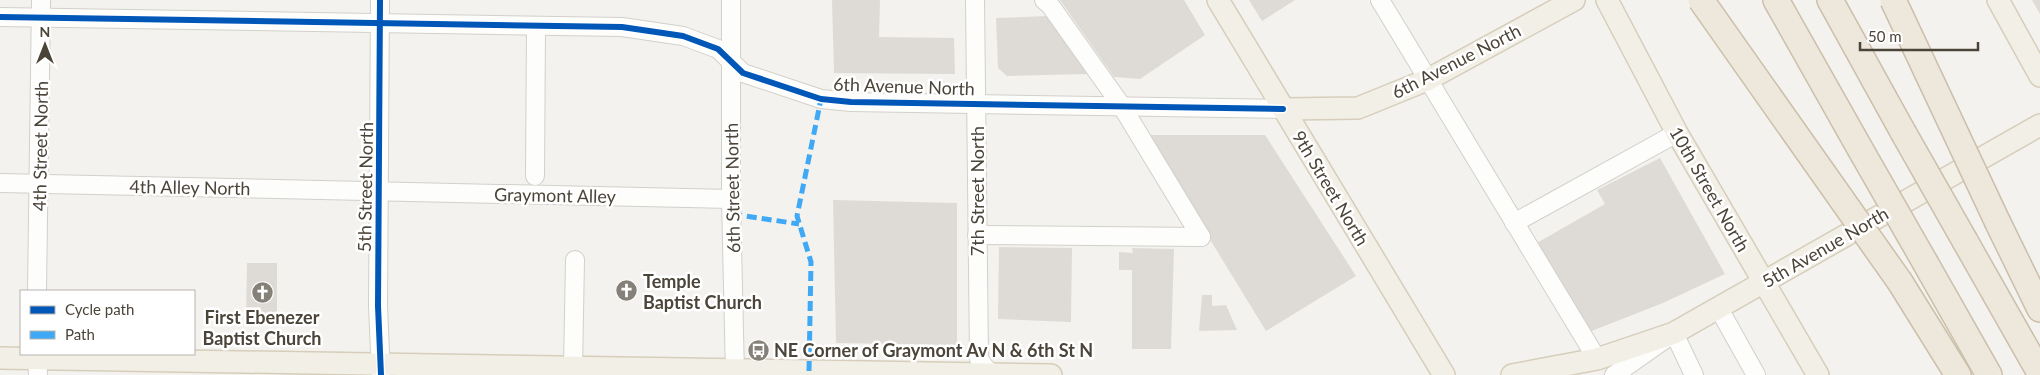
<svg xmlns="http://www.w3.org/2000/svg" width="2040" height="375" viewBox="0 0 2040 375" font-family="Lato,sans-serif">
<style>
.building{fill:#dedbd6}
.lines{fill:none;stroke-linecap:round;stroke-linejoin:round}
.minor-casing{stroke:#d2d0cb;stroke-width:20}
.major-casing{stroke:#d6cebb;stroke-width:24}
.highway-casing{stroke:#ccbfa9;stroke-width:28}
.minor{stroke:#fdfdfc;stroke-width:18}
.major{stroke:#f2efe6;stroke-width:21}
.highway{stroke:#ede8db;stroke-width:25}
.highway-bridge-casing{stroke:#ccbfa9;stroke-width:28;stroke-linecap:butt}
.highway-bridge{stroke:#ede8db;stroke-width:25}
.quiet{stroke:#3fa9f5;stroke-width:5;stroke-dasharray:10 5;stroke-linecap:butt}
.cycleway-casing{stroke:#fff;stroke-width:9}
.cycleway{stroke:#0057b8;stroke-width:6}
.labels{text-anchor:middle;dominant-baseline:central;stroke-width:5;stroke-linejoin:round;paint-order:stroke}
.street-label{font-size:18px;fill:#4b4439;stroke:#fff}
.poi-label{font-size:18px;font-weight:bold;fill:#4b4439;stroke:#fff;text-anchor:start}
</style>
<rect width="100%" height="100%" fill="#f4f2ee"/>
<g class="building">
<polygon points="832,0 880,0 879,37 954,38 955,74 834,73"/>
<polygon points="1060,0 1184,0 1205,35 1140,79 1114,77"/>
<polygon points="1249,0 1295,0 1262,21"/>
<polygon points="2032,0 2040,0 2040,14"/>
<polygon points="1048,16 1087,74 1007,76 998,68 996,18"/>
<polygon points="1146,135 1265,135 1356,276 1266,331"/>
<polygon points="1660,158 1725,274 1663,303 1589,332 1535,244 1605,204 1597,190"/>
<polygon points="833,200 957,203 957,345 836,343"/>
<polygon points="999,247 1072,248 1071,322 998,319"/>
<polygon points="1132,248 1174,249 1171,349 1132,349 1132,270 1119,270 1119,252 1133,253"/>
<polygon points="247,263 277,263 277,321 246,321"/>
<polygon points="1202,295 1212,295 1212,306 1226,305 1237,330 1199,331"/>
</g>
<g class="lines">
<defs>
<g id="minor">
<polyline points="380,0 378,306 381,375"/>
<polyline points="731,0 731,199 735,375"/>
<polyline points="975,0 979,359 986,369 996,375"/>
<polyline points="1044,0 1050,5 1121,105 1201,237"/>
<polyline points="1380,0 1597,359"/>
<polyline points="0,17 622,27 683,36 718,49 743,73 821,99 851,102 1283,109"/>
<polyline points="535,176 536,26"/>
<polyline points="0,183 731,199"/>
<polyline points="1514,223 1677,133"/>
<polyline points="977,235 1201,237"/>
<polyline points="37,291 41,0"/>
<polyline points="1718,307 1756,375"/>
<polyline points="37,354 38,375"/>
<polyline points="573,368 575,260"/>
<polyline points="1614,375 1674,333 1694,375"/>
</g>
<g id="major">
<polyline points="1218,0 1444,375"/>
<polyline points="1607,0 1677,133 1818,375"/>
<polyline points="1998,0 2040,76"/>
<polyline points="1283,109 1358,108 1427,80 1574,0"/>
<polyline points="0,358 1051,375"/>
<polyline points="1512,375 1597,359 1674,333 2040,125"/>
</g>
<g id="highway">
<polyline points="1776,0 1863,154"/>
<polyline points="1830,0 1903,132"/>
<polyline points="1998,223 2040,309"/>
<polyline points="1965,241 2040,373"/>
<polyline points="1926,264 1989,375"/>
<polyline points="1900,282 1958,375"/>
</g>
</defs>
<use href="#minor" class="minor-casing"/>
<use href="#major" class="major-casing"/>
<use href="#highway" class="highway-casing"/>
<use href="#minor" class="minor"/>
<use href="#major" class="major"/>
<use href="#highway" class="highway"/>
<defs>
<g id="highway-bridge">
<polyline points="1701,0 1900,282"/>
<polyline points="1893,0 1998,223"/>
<polyline points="1903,132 1965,241"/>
<polyline points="1863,154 1926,264"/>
</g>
</defs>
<use href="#highway-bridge" class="highway-bridge-casing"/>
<use href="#highway-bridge" class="highway-bridge"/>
<g class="quiet">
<polyline points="732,214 799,224"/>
<polyline points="809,371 811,262 797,216 821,99"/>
</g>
<defs>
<g id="cycleway">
<polyline points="380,0 378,306 381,375"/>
<polyline points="0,17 622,27 683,36 718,49 743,73 821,99 851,102 1283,109"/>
</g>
</defs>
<use href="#cycleway" class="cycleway-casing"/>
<use href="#cycleway" class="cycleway"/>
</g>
<defs>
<symbol id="church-disc" viewBox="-11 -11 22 22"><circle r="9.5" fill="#868178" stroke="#fff"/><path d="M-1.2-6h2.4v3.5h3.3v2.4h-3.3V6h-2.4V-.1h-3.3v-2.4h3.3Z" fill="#fff"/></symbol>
<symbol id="bus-disc" viewBox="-11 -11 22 22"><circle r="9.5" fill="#868178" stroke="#fff"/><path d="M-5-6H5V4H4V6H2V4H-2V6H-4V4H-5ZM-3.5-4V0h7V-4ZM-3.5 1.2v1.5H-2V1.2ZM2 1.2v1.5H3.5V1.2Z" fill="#fff"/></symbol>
</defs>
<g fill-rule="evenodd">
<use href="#church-disc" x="614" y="278" width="25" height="25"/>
<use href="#church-disc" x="250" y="280" width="25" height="25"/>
<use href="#bus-disc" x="746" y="338" width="25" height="25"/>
</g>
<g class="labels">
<g class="street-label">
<text transform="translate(1456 61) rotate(-27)">6th Avenue North</text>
<text transform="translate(904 86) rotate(2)">6th Avenue North</text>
<text transform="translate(40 146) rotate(-89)">4th Street North</text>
<text transform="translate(190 187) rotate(1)">4th Alley North</text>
<text transform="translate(365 187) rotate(-89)">5th Street North</text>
<text transform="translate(732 188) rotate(-91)">6th Street North</text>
<text transform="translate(1331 188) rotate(59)">9th Street North</text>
<text transform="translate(1710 189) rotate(60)">10th Street North</text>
<text transform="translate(977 191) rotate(-90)">7th Street North</text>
<text transform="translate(555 195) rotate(1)">Graymont Alley</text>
<text transform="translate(1825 247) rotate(-30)">5th Avenue North</text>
</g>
<g class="poi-label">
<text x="643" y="281">Temple<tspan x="643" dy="21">Baptist Church</tspan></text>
<text x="262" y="317" text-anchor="middle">First Ebenezer<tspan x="262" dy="21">Baptist Church</tspan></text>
<text x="774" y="350">NE Corner of Graymont Av N &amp; 6th St N</text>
</g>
</g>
<rect x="20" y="290" width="175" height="65" fill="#ffffff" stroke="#b7b4b0"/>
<rect x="30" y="306" width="25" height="8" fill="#0057b8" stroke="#b7b4b0"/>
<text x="65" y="315" font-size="15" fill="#4b4439">Cycle path</text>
<rect x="30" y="331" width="25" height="8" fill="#3fa9f5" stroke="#b7b4b0"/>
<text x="65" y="340" font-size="15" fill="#4b4439">Path</text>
<g transform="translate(45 45)" stroke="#ffffff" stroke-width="4" paint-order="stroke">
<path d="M0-4L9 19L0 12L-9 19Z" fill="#4b4439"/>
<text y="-8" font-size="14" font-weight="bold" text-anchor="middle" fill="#4b4439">N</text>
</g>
<path d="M1860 42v8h118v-8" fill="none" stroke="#4b4439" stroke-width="2.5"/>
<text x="1868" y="42" font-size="15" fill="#4b4439" stroke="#ffffff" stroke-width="4" paint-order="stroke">50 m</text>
</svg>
